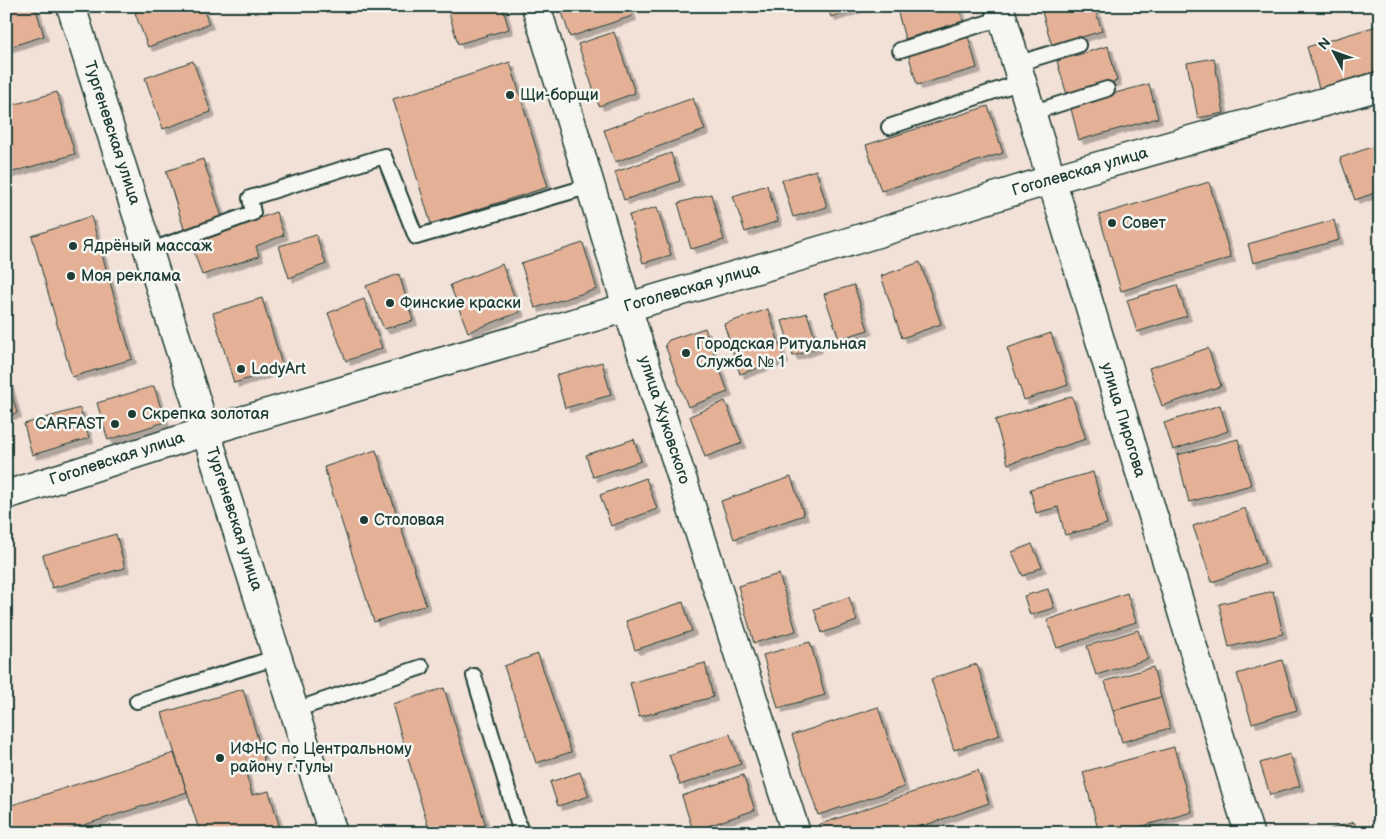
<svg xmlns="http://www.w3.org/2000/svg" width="1386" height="839" viewBox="0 0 1386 839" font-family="'Balsamiq Sans',sans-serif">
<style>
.building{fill:#e4b197;stroke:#1f3d34;filter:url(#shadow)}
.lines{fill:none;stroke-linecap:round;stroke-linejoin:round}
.lane-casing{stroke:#1f3d34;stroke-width:18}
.street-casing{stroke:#1f3d34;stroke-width:31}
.lane{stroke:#f6f6f2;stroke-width:14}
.street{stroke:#f6f6f2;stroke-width:28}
.poi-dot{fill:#1f3d34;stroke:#f6f6f2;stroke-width:2}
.labels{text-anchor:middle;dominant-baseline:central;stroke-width:5;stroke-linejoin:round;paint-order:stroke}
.poi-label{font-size:16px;fill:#1f3d34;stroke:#f6f6f2;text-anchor:start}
.street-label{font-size:16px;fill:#1f3d34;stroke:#f6f6f2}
</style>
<defs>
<filter id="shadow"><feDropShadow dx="4.5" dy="4.5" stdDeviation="0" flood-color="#0004"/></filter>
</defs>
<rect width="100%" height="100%" fill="#f1e1d7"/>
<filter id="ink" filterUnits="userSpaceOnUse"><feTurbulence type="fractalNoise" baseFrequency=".02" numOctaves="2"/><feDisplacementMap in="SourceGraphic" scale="10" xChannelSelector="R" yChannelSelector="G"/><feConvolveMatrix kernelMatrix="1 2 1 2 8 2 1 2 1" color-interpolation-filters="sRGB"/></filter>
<g filter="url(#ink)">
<g class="building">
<polygon points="6,6 35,6 44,36 6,48"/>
<polygon points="151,6 202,6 209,24 148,47 135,13"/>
<polygon points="447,6 502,6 509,29 458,44"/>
<polygon points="560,6 629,6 632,16 570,37"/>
<polygon points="827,6 863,6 831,17"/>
<polygon points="959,6 963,21 905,39 897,9 907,6"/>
<polygon points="1062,6 1094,6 1102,31 1052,46 1042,12"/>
<polygon points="1380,25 1380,70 1319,88 1307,47"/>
<polygon points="614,32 635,93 599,106 578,44"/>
<polygon points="968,36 977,68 917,85 908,53"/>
<polygon points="1108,46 1117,81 1067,95 1057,61"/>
<polygon points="1214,58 1224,113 1198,118 1187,63"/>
<polygon points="193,61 211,112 163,129 145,78"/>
<polygon points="510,62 548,187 431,224 393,99"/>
<polygon points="1149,84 1158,118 1079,140 1070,105"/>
<polygon points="57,92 75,154 6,174 6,107"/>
<polygon points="693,98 705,130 615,162 604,130"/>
<polygon points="988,106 1003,153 881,191 866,145"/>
<polygon points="1380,144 1380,191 1355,200 1340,158"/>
<polygon points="671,153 680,181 624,200 615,172"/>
<polygon points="203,159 223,220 185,232 166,171"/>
<polygon points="816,170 827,207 793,217 782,180"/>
<polygon points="1209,182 1231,258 1121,291 1099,215"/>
<polygon points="767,185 778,221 745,232 733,196"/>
<polygon points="711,194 724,240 691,249 678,203"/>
<polygon points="657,207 671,255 643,263 629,215"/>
<polygon points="276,212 284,235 256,246 259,256 202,275 191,243"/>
<polygon points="91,216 132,359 72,377 32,236"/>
<polygon points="1334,220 1339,240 1253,263 1248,244"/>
<polygon points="316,235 326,264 289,278 279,246"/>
<polygon points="583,243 597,289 535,308 521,263"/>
<polygon points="920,262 941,324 902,338 881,276"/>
<polygon points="502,264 520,312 468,332 450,285"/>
<polygon points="399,274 413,321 384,329 366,286"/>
<polygon points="854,285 868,330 839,339 824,294"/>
<polygon points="1177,285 1187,316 1137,332 1127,300"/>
<polygon points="262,298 283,368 234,383 213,313"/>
<polygon points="364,299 382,348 346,361 328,313"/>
<polygon points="768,309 784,359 740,374 724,324"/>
<polygon points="807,313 818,348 793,356 782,321"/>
<polygon points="705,328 728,392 688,407 665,345 669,340"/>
<polygon points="1051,333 1068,385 1024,400 1007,348"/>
<polygon points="1208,348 1221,386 1162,406 1149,368"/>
<polygon points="602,362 611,395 565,408 556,375"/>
<polygon points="6,373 17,413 6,416"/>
<polygon points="154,386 165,422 108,440 97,403"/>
<polygon points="1072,396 1086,439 1008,464 995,420"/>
<polygon points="725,401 742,443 705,457 690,416"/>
<polygon points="1220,405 1228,431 1173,450 1164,423"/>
<polygon points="80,408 89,438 32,455 24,424"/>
<polygon points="634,439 641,461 593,477 586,455"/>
<polygon points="1238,439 1251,485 1189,502 1177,455"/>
<polygon points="376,450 426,605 374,622 324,467"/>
<polygon points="1093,472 1107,524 1065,535 1058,507 1036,513 1030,489"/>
<polygon points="791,477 804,515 734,539 721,501"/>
<polygon points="646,478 657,509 611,526 600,495"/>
<polygon points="1245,508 1265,563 1212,582 1193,526"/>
<polygon points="116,534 125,568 52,588 43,555"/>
<polygon points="1032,544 1042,567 1023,576 1012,552"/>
<polygon points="779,574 796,631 754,643 738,586"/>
<polygon points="1048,589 1054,608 1030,615 1024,596"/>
<polygon points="1273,591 1283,634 1229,647 1219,604"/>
<polygon points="1127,593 1136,622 1057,648 1047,620"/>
<polygon points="849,597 857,621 822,633 814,609"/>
<polygon points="683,602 692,631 635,650 626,621"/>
<polygon points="1138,630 1148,659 1096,675 1087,646"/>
<polygon points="810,642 825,695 778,708 763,655"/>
<polygon points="538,654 571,752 536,763 504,666"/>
<polygon points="1282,660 1297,710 1252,723 1237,674"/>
<polygon points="705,663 713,697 639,717 630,683"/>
<polygon points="977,664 1000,735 954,750 931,679"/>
<polygon points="1153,667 1161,697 1113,711 1105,681"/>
<polygon points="444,688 488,833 430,833 392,704"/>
<polygon points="243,689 265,763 245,770 252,795 269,791 279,825 263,831 264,833 200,833 162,713"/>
<polygon points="1161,697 1170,728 1122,742 1113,711"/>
<polygon points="878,707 904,787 818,815 792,735"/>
<polygon points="730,734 741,764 680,785 669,755"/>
<polygon points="1174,747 1192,812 1118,833 1099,833 1083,772"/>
<polygon points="174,753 187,792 59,833 6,833 6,807"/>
<polygon points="1290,754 1300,786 1270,795 1260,763"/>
<polygon points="978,770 989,803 903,833 821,833 818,825"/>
<polygon points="580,772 589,796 558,806 550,782"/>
<polygon points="743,775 755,810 693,831 682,796"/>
<polygon points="1354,822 1358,833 1332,833 1331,829"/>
</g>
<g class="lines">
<defs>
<g id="lane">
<polyline points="900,50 1002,18"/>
<polyline points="1016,64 1078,45"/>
<polyline points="1031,113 1107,89"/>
<polyline points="889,127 1021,82"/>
<polyline points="149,251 253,213 250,198 384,156 416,237 590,186"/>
<polyline points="474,676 521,833"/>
<polyline points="137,701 278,657"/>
<polyline points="295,710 422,667"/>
</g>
<g id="street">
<polyline points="71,6 333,833"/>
<polyline points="536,6 627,307 796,833"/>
<polyline points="999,6 1249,833"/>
<polyline points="6,495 207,431 842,244 1050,180 1380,86"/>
</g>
</defs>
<use href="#lane" class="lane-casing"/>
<use href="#street" class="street-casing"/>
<use href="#lane" class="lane"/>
<use href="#street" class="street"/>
</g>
</g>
<g class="poi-dot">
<circle cx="510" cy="95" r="5"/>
<circle cx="1112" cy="223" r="5"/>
<circle cx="73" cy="246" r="5"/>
<circle cx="71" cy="276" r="5"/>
<circle cx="390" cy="303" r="5"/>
<circle cx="686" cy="353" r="5"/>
<circle cx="241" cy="369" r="5"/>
<circle cx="132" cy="414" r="5"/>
<circle cx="115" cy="424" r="5"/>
<circle cx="364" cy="520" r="5"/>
<circle cx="220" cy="758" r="5"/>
</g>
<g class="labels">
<g class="poi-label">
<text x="520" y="95">Щи-борщи</text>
<text x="1122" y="223">Совет</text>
<text x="83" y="246">Ядрёный массаж</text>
<text x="81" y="276">Моя реклама</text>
<text x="400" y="303">Финские краски</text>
<text x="696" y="344">Городская Ритуальная<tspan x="696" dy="18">Служба № 1</tspan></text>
<text x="251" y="369">LadyArt</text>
<text x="142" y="414">Скрепка золотая</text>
<text x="105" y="424" text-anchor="end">CARFAST</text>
<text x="374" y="520">Столовая</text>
<text x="230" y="749">ИФНС по Центральному<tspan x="230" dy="18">району г.Тулы</tspan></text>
</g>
<g class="street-label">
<text transform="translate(112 133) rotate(72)">Тургеневская улица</text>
<text transform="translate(1080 172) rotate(-16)">Гоголевская улица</text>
<text transform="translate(692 288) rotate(-16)">Гоголевская улица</text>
<text transform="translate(664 420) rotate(72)">улица Жуковского</text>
<text transform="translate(1123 420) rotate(73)">улица Пирогова</text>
<text transform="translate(117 459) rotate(-18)">Гоголевская улица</text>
<text transform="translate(234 519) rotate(72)">Тургеневская улица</text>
</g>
</g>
<rect width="1386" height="839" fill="none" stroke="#f6f6f2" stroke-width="25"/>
<rect x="12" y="12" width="1361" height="814" fill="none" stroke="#1f3d34" stroke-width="2" filter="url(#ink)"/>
<g transform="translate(1334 52) rotate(311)" stroke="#f6f6f2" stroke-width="4" paint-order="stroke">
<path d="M0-4L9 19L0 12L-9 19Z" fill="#1f3d34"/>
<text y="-8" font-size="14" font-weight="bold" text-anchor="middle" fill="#1f3d34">N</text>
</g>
</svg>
